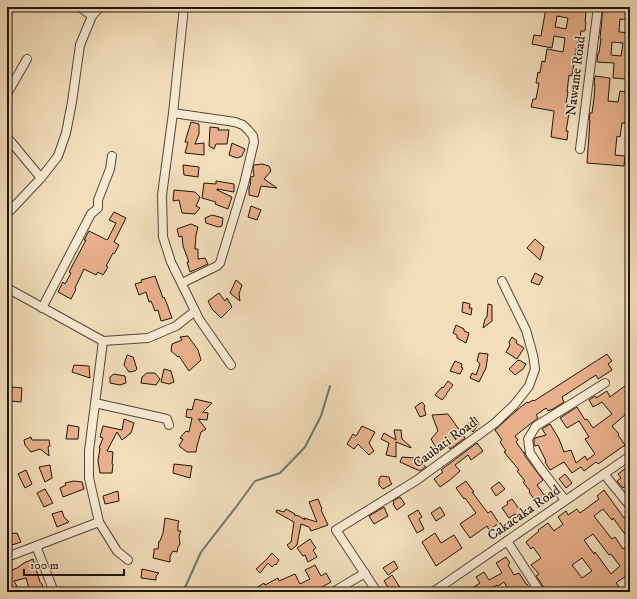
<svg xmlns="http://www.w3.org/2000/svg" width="637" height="599" viewBox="0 0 637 599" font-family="'IM FELL DW Pica',serif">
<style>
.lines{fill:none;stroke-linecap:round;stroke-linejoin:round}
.stream{stroke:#6c7873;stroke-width:2}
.building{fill:#e8b08c;stroke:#1f1509;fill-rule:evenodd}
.minor-casing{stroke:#544736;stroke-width:10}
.minor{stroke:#f7ead3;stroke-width:8}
.labels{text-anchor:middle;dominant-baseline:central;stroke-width:3;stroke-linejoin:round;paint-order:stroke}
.street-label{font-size:14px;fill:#1f1509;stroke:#f7ead3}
</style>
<rect width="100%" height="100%" fill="#f2debb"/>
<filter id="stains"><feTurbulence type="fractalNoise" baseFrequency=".005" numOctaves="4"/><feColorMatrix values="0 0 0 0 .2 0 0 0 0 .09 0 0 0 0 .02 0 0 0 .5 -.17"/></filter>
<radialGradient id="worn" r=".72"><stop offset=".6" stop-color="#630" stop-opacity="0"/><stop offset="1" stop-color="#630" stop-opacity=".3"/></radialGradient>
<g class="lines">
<polyline class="stream" points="183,592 201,552 236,507 255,481 280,473 305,447 321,416 330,386"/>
</g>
<g class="building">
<path d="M548,7H584L583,11L586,12L585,22H586L585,31H581L580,39H578L575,55H577L576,63H574L572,76L569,75L567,92H568L566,104L573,105L572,113H569L566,131H568L567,140L551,137L554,111L531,107L533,99H536L539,83H536L538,72L540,73L542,61L545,62L547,49L563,52L565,38L554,36L552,48L532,44L534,35L541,36L546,8L548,9ZM557,16L568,18L566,29L555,27Z"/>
<path d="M603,7H618L617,8L630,10V20L620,19L619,32L630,33V123H622L620,137L617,136L615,155L625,156L624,166L587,163L590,120H589L590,113H592L594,98L595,85H594L595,76L610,78L608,101L618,102L620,91L625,92L626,79L613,78L614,63L597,62L598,53H599L601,39H600ZM612,42L623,43L621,56L611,55Z"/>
<polygon points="191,122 199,124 199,134 195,144 204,143 204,155 185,153 188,142 185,142"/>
<polygon points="210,127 219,128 218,130 229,130 227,144 216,144 214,149 209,146"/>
<polygon points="232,143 245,149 242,156 237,158 229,155"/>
<polygon points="262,164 269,166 271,171 264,179 277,188 261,186 258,197 249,195 249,188 251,183 250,183 251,177 254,176 253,168 254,165"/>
<polygon points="183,165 199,167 198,177 184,175"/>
<polygon points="216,181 234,184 234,192 217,189 217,190 232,197 228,209 215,204 216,202 202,198 204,183 216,184"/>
<polygon points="174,190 195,192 200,197 196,206 200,208 195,214 182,213 179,200 173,201"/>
<polygon points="251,206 261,210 257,220 248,217"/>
<polygon points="114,212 126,218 114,242 119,245 114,254 113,253 106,266 108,267 103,275 98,272 96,275 84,269 75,288 76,289 71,299 58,292 63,282 65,284 71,273 69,272 86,240 84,240 89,231 107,240 108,239 116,223 109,220"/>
<polygon points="212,215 223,218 222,226 218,227 206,223 205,218"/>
<polygon points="191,224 198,227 196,235 195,249 198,249 198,259 205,258 208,264 190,272 187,262 189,262 183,246 182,236 179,237 177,229"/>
<polygon points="535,239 544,247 540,260 527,248"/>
<polygon points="535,273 543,277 539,285 531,282"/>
<polygon points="155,276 163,298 164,297 167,304 172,318 161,321 158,310 155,311 151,301 149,302 146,292 139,295 135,284 142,282 141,280"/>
<polygon points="236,280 242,285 239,294 240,301 230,293"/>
<polygon points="219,293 225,301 227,298 232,307 221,318 212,309 208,301"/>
<polygon points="463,302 470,304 469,308 472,308 471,315 462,312"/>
<polygon points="488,304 492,305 492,321 483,328 485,319 487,317"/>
<polygon points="456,325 464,329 464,331 469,333 466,343 457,338 457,335 453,333"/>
<polygon points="188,336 198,350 201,360 189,371 179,356 178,357 171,351 172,344 182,340 180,337"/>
<polygon points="512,337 517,341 516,343 524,348 517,359 506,352 510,345 509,342"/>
<polygon points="479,353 488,354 486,368 479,382 470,378 472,373 476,375 480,364 477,361"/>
<polygon points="607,354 612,361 608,364 612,370 598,379 596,375 562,397 564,402 553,409 548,411 546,408 536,415 538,418 515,436 518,440 516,442 524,453 524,452 525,456 543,480 537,485 544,495 545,494 550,500 542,506 535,498 534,499 529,492 530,491 523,482 525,481 517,471 519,470 504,452 506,451 500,442 502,440 495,430 517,410 527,402 528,403 533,400 534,401"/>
<polygon points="127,355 133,357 137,369 135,371 129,372 124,365"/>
<polygon points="518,360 521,361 526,364 523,369 515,375 509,369"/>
<polygon points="455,361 462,364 461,367 463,368 460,374 450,371"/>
<polygon points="74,365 89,366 90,378 72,372"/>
<polygon points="164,369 171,371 174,382 169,384 161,382"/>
<polygon points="147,373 155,373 160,379 156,385 141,383 142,377"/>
<polygon points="114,374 125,376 126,383 120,385 110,383 110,377"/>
<polygon points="448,381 453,385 446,394 447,394 442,400 435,395 442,387 443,388"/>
<polygon points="630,382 630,395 626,397 630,402 630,419 626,414 612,426 619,434 618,435 625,445 598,464 596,462 584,471 581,467 572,473 564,462 550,470 545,462 546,461 538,445 535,446 534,444 534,440 535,438 546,435 542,429 550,424 559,439 564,452 571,450 576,463 585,456 587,460 595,454 585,439 589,437 579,421 567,428 560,418 577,407 585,420 587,419 593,428 612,414 602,402 593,407 589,400 595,396 596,398 607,391 610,397"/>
<polygon points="12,387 22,388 21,402 11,401"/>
<polygon points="195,399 212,403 203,412 208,413 207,420 198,419 206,429 201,432 197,446 196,452 187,452 179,446 183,439 180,438 186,431 189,432 192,418 186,417 187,409 192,410"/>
<polygon points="422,402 425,406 424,408 426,415 420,417 415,407"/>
<polygon points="448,414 465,438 450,449 448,446 438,451 431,439 438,431 432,415"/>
<polygon points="474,417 479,424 473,432 466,426"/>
<polygon points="124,419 134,423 131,433 122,440 117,432 107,451 113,452 112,464 113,464 112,473 100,473 98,461 100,448 99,448 103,438 100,437 103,426 122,430"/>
<polygon points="68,425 79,427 78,439 66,439"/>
<polygon points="362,426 375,432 369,443 374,451 369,455 358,444 354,449 347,444 353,434 356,436"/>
<polygon points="394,430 401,430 402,439 411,447 411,448 396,442 396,457 386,455 389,443 381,439 384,433 396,440"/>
<polygon points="31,437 32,440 49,440 50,446 48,447 49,456 40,449 31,452 25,445 24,440"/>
<polygon points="477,443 483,451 471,460 468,455 455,465 460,471 450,480 440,487 434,479 443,472 441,470"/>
<polygon points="402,457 415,458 426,467 420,471 400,462"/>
<polygon points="174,464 192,466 190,478 173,473"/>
<polygon points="50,465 52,478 45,482 39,467"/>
<polygon points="627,467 630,471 630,482 623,488 617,481 621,478 618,474"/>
<polygon points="26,470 32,484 25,488 18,474"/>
<polygon points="565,474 572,483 566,488 559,479"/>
<polygon points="381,476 389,477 390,481 392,484 383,489 379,485 379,479"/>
<polygon points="74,481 82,482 84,489 63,497 60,488 66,485 65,483"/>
<polygon points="466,481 474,492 472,492 488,513 491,511 499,523 489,530 487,526 470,538 460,524 476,513 465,498 464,499 456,488"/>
<polygon points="499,482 505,489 496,496 491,488"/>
<polygon points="45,489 53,503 44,507 37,493"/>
<path d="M604,490L624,518L626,517L630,522V541L613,518L612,520L603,509L594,516L612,539L615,537L623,549L625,548L630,555V581L626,576L616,583L623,592H545V589L536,576L539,574L531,565L541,558L533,547L531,549L526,542L539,531L538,530L548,523L554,531L563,524L558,517L566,511L568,515L577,509L580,513L599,499L597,496ZM593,534L609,555L611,554L620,566L611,574L595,552L594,554L584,540ZM582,558L592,571L582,578L572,565Z"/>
<polygon points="118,491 119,501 105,504 103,496"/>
<polygon points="400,497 405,504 397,510 393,504 394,503 393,501"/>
<polygon points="318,499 322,509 321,510 328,525 311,531 309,527 301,524 297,545 291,550 287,545 291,542 294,522 276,512 277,510 284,512 286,509 295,514 294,515 299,516 305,520 304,518 317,522 309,502"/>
<polygon points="512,499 522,513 518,517 515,514 509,518 502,508 508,504 507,502"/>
<polygon points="384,507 388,516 374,524 369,516"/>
<polygon points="440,507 445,515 436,521 431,513"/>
<polygon points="418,510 422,517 419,519 424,529 417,533 408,516"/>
<polygon points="62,511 64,517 69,522 57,527 52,514"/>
<polygon points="165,518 179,521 178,524 178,531 181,531 179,536 180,544 178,547 177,552 173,551 170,556 170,562 153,558 154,552 154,549 158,549 159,541 160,541 163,533"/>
<polygon points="17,533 21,542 12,545 8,534"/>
<polygon points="435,533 441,543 454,535 462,548 436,566 422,542"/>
<polygon points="310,539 316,548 313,550 317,557 308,562 305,555 303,556 297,548"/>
<polygon points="272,553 279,560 276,565 275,564 272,567 268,563 260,573 256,569 267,559"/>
<polygon points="506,557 510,563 508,565 514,575 519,573 526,584 527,584 532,592 510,592 504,582 498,586 497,585 485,592 466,592 480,583 476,577 484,572 489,580 502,573 496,563"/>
<polygon points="33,559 40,582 42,584 44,592 30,592 26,578 14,581 20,592 7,592 7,572 17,568 24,563"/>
<polygon points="394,561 398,568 388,575 383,568"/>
<polygon points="315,565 321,576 326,573 331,582 322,587 325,592 250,592 264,583 265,585 278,578 279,581 295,574 300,584 310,579 305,570"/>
<polygon points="142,569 159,573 156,576 156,580 141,578"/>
<polygon points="392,575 403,592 391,592 384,581"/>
</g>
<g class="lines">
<defs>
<g id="minor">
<polyline points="80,7 92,16"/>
<polyline points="184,7 173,113 162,195 163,237 171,262 199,319 231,365"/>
<polyline points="7,94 27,59"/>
<polyline points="173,113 235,122 243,125 249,131 253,136 254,142 244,184 220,263 217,266 182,283"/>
<polyline points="7,137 41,178"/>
<polyline points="580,149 598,7"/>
<polyline points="7,214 41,178 58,156 66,133 72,102 80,45 92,16 100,7"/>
<polyline points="7,288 103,341 148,338 176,326 195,311"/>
<polyline points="42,308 91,214 98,208 98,200 110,169 112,156"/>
<polyline points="103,341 89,451 89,478 99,522 117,551 128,560"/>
<polyline points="95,403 167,419 169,425"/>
<polyline points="604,474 630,506"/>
<polyline points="565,500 541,469 530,453 528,439 536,426 605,383"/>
<polyline points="507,541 540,592"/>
<polyline points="36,546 54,592"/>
<polyline points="7,557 99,522"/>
<polyline points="333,592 365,573"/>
<polyline points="377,592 336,530 417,480 495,423 514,405 529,386 535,369 533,355 526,330 502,281"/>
<polyline points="433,592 630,456"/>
</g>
</defs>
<use href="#minor" class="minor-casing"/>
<use href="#minor" class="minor"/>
</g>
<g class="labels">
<g class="street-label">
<text transform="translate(576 76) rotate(-83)">Nawame Road</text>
<text transform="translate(445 443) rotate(-36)">Caubati Road</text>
<text transform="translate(524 513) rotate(-35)">Cakacaka Road</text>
</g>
</g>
<rect width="637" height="599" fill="none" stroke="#f2debb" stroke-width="24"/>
<rect x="8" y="8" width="621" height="583" fill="none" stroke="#1f1509" stroke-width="2"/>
<rect x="12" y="12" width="613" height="575" fill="none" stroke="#1f1509"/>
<path d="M24 569v6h100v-6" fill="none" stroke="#1f1509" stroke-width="2"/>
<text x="30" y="569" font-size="12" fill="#1f1509" stroke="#f7ead3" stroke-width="3" paint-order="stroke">100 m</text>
<rect width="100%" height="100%" filter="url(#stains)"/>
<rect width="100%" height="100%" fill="url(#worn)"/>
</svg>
